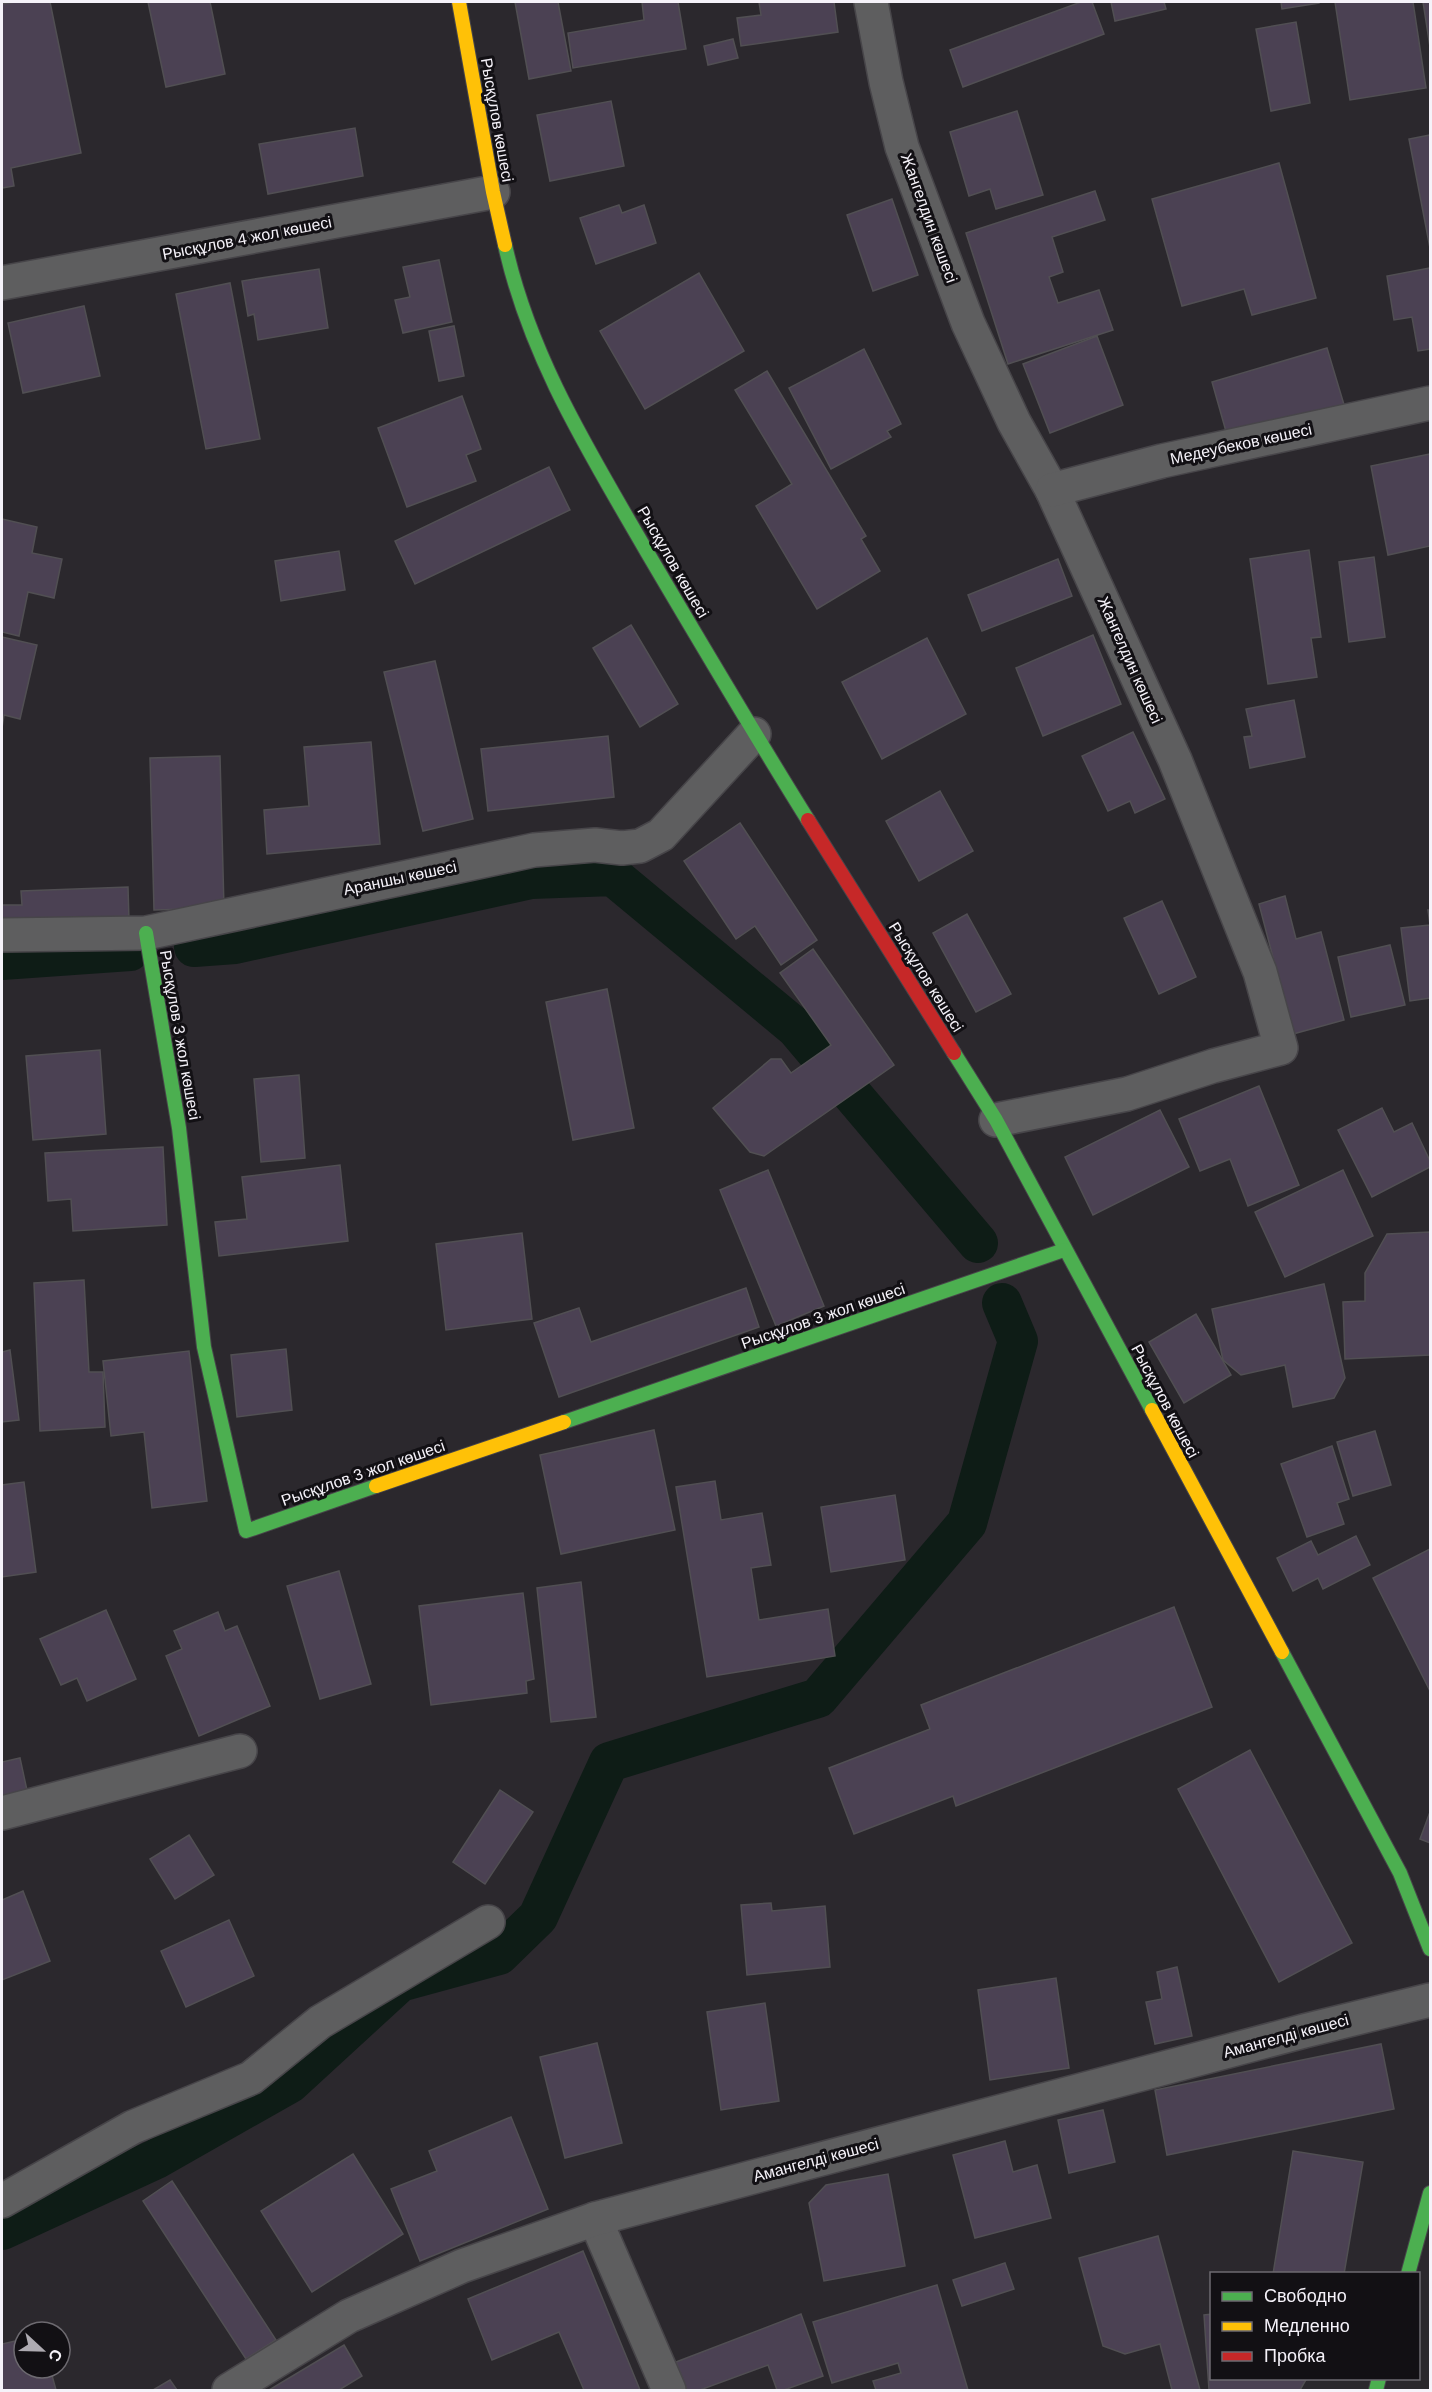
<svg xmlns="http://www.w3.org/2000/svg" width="1432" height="2392" viewBox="0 0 1432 2392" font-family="Arial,sans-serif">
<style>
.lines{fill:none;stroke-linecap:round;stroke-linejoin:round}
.canal{stroke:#0e1c16;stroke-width:40}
.building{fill:#4b4153;stroke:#514f53;stroke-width:1.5}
.street-casing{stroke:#474549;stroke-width:36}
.fast-casing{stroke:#474549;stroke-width:16}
.slow-casing{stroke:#474549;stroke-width:16}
.jam-casing{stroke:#474549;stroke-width:16}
.street{stroke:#5e5e5f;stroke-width:33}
.fast{stroke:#4caf50;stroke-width:14}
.slow{stroke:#ffc107;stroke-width:14}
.jam{stroke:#c62828;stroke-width:14}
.labels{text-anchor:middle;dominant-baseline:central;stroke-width:6;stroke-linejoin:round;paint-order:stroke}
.street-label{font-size:16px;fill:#f5f2f9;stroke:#121014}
</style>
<rect width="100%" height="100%" fill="#2b282d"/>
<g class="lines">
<g class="canal">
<polyline points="194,947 235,944 531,879 613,876 796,1028 978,1243"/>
<polyline points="2,960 130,951"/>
<polyline points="2,2230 156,2159 290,2083 400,1982 499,1955 538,1917 609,1762 818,1698 967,1523 1018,1341 1002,1303"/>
</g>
</g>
<g class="building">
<polygon points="15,2 50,2 81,153 11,168 14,186 2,188 2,4"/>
<polygon points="148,2 210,2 225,74 166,87"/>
<polygon points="515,2 558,2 571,71 529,79"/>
<polygon points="642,2 678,2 686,49 573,68 568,33 644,20"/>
<polygon points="759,2 834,2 838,32 741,46 737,18 761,15"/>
<polygon points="1081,2 1092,2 1104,34 963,87 950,50"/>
<polygon points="1111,2 1164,2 1166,9 1115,21"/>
<polygon points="1281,2 1319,2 1319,3 1282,9"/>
<polygon points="1335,2 1413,2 1426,88 1350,100"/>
<polygon points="1423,2 1430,2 1430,47"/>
<polygon points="1296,22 1310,103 1271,111 1256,29"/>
<polygon points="733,39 738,58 708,65 704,46"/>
<polygon points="611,101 624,166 550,181 537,115"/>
<polygon points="1017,111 1043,195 996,209 990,189 969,196 950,132"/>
<polygon points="355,128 363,176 268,194 259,144"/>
<polygon points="1430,135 1430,248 1409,139"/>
<polygon points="1279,163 1316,298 1252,315 1244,289 1182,306 1152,199"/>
<polygon points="1095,191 1105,220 1052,237 1063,272 1049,277 1058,303 1099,290 1113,330 1008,364 966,233"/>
<polygon points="892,199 918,275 873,291 847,215"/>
<polygon points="619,205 622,213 644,205 656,243 596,264 580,218"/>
<polygon points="439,260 452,322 403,333 395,300 410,297 403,267"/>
<polygon points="1430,268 1430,349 1418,351 1412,317 1394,320 1387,276"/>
<polygon points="319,269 328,328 258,340 254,314 248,316 242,281"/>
<polygon points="699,273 744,351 645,409 600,331"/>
<polygon points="230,283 260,439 206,449 176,294"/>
<polygon points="84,306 100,376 23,393 8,323"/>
<polygon points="454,326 464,376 439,381 429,331"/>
<polygon points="1097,336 1123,405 1050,433 1023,364"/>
<polygon points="1327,348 1345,408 1229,442 1212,382"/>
<polygon points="864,349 901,424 887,431 891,437 831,469 789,388"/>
<polygon points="767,371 866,536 861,539 880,571 817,609 756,506 792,484 735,390"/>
<polygon points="462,396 481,449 466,455 476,481 407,507 378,428"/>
<polygon points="1430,454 1430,546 1388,555 1371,466"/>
<polygon points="549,467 570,510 415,584 395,541"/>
<polygon points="2,519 37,527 32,553 62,559 54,598 28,592 19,636 2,632"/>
<polygon points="1309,550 1321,637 1311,638 1317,677 1268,684 1250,559"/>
<polygon points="339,551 345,590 281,601 275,561"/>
<polygon points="1374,557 1385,637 1349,642 1339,562"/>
<polygon points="1058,559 1072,596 982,631 968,595"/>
<polygon points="631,625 678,704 640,727 593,648"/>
<polygon points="1093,635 1121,704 1043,736 1016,668"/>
<polygon points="2,637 37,645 20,719 4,715 2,728"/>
<polygon points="927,638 966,714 882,759 842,682"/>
<polygon points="435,661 473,819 423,831 384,672"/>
<polygon points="1294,700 1305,757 1250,768 1244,737 1252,736 1246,709"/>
<polygon points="1133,732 1165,799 1135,813 1130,801 1108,811 1082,756"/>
<polygon points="608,736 614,797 488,811 481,749"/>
<polygon points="371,742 380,844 267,854 264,810 309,806 304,747"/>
<polygon points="220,756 224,908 154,910 150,758"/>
<polygon points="940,791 973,851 919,881 886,821"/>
<polygon points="740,823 817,940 781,965 755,926 736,939 684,861"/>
<polygon points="128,887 129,920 2,924 2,905 22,905 21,891"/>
<polygon points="1285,896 1296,939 1321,932 1344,1020 1293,1034 1259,904"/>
<polygon points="1162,901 1196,977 1159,994 1124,918"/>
<polygon points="1428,910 1430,910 1430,998 1410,1001 1401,928 1430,925"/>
<polygon points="967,914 1011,994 976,1012 933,933"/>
<polygon points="1390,945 1405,1005 1351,1017 1338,957"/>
<polygon points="813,949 894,1065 764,1156 750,1152 713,1108 771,1059 781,1059 791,1073 831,1045 780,973"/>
<polygon points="607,989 634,1128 573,1140 546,1002"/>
<polygon points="100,1050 106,1134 33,1140 26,1056"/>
<polygon points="299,1075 305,1158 261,1162 254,1079"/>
<polygon points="1259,1086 1299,1185 1248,1206 1230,1159 1200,1171 1179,1119"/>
<polygon points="1382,1108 1394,1132 1412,1123 1430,1161 1430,1167 1372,1197 1338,1130"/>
<polygon points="1160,1110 1189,1167 1093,1215 1065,1157"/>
<polygon points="163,1147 167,1225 73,1231 71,1199 48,1201 45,1153"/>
<polygon points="340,1165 348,1241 219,1256 215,1222 247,1219 242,1177"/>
<polygon points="768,1170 824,1306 776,1326 720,1190"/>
<polygon points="1343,1170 1373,1236 1285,1277 1255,1212"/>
<polygon points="1430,1232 1430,1355 1345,1359 1343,1302 1365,1301 1365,1273 1387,1234"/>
<polygon points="522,1233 532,1319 446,1330 436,1244"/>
<polygon points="84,1280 89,1372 103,1372 105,1427 40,1431 34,1283"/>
<polygon points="1324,1284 1345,1378 1334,1398 1293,1407 1285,1365 1241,1375 1223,1360 1212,1309"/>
<polygon points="746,1288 759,1327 559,1397 534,1323 579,1308 591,1342"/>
<polygon points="1196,1314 1231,1375 1184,1403 1149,1342"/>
<polygon points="286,1349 292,1410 237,1417 231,1355"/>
<polygon points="10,1350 19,1420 2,1422 2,1352"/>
<polygon points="189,1351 207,1501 152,1508 144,1432 111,1436 103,1361"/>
<polygon points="654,1430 675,1530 561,1554 540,1455"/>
<polygon points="1375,1431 1391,1485 1353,1496 1337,1442"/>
<polygon points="1332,1446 1349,1499 1337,1503 1344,1524 1307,1537 1281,1464"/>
<polygon points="715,1481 721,1520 762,1513 771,1565 751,1568 759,1620 828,1609 835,1656 707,1677 676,1487"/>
<polygon points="24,1482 36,1572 2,1577 2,1485"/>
<polygon points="895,1495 905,1560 831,1572 821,1507"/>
<polygon points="1356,1536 1370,1565 1323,1589 1318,1578 1293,1591 1277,1558 1311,1541 1318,1555"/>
<polygon points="1430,1549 1430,1691 1373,1578"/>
<polygon points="339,1571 371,1684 320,1699 287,1586"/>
<polygon points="581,1582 596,1717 551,1722 537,1588"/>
<polygon points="523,1593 534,1679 526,1681 527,1693 431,1705 419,1606"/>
<polygon points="1174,1607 1212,1707 956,1806 953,1796 854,1834 829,1768 930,1729 921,1705"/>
<polygon points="106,1610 136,1679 87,1701 77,1678 61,1685 40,1639"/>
<polygon points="218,1612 225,1631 237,1626 270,1706 199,1736 166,1656 182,1649 174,1631"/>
<polygon points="1250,1750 1352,1943 1279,1982 1178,1789"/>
<polygon points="20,1758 28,1795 2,1800 2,1762"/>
<polygon points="500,1790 533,1812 485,1884 453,1862"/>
<polygon points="1430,1812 1430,1843 1420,1839"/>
<polygon points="189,1835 214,1875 175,1899 150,1859"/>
<polygon points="23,1891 50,1961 2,1980 2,1900"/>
<polygon points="771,1903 772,1911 825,1906 830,1967 747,1975 741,1905"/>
<polygon points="229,1920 254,1976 186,2007 161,1951"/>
<polygon points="1177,1967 1192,2036 1155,2044 1146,2002 1162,1999 1157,1972"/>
<polygon points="1056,1978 1069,2068 990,2080 978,1990"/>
<polygon points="765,2003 779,2101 721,2110 707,2012"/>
<polygon points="597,2043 622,2143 565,2158 540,2057"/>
<polygon points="1381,2044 1394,2109 1167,2155 1155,2090"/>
<polygon points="1103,2110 1115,2162 1069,2173 1058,2120"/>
<polygon points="511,2117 548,2209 420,2261 391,2189 437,2171 429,2151"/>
<polygon points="1005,2141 1013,2172 1037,2165 1051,2218 975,2238 953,2155"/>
<polygon points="1293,2151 1363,2162 1344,2274 1273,2274"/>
<polygon points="353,2154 403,2234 312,2292 261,2211"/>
<polygon points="888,2174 905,2266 824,2281 809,2203 826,2185"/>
<polygon points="172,2181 276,2340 246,2359 143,2201"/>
<polygon points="1158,2236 1200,2390 1172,2390 1160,2344 1125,2354 1103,2346 1079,2258"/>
<polygon points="583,2251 640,2390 584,2390 559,2332 492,2360 468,2299"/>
<polygon points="1005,2263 1014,2289 962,2306 953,2280"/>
<polygon points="937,2285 968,2390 876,2390 873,2381 901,2373 898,2363 832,2383 813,2322"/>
<polygon points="801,2314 823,2376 784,2390 777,2390 768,2365 700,2390 687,2390 676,2362"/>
<polygon points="1212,2314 1212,2378 1307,2378 1300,2390 1209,2390 1204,2315"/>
<polygon points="24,2339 24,2368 50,2368 56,2390 2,2390 2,2344"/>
<polygon points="344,2345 362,2376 339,2390 269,2390"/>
<polygon points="170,2380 177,2390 153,2390"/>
</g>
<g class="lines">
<defs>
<g id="street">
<polyline points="871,2 886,82 902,147 968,323 1014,422 1052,490 1175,760 1260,972 1281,1048 1213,1066 1127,1094 996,1120"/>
<polyline points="2,283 493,192"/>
<polyline points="1052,490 1162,461 1430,403"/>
<polyline points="2,935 146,933 534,850 595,845 622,848 640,846 661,835 754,734"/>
<polyline points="2,1813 240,1751"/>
<polyline points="2,2201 133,2127 251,2078 320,2022 488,1922"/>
<polyline points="595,2219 669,2390"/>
<polyline points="229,2390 349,2316 462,2266 595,2219 1304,2031 1430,2000"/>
</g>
<g id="fast">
<path d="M505,245C530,358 590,453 647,552C700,642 753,732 808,820"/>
<polyline points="146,933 179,1128 204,1347 246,1531 376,1486"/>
<polyline points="954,1053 996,1120 1152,1410"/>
<polyline points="564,1422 1064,1250"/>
<polyline points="1282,1652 1400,1873 1430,1949"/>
<polyline points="1408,2274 1430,2193"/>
<polyline points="1376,2390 1379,2378"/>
</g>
<g id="slow">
<polyline points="459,2 493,192 505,245"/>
<polyline points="1152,1410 1282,1652"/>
<polyline points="376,1486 564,1422"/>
</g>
<polyline id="jam" points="808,820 954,1053"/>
</defs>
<use href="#street" class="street-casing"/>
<use href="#fast" class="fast-casing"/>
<use href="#slow" class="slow-casing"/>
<use href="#jam" class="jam-casing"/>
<use href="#street" class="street"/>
<use href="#fast" class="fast"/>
<use href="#slow" class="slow"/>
<use href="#jam" class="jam"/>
</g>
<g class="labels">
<g class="street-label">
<text transform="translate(497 120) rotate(80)">Рысқұлов көшесі</text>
<text transform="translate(929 218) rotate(70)">Жангелдин көшесі</text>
<text transform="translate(247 238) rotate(-11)">Рысқұлов 4 жол көшесі</text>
<text transform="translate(1241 444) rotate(-12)">Медеубеков көшесі</text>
<text transform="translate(673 562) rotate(60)">Рысқұлов көшесі</text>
<text transform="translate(1130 660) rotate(66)">Жангелдин көшесі</text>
<text transform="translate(400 878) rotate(-12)">Араншы көшесі</text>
<text transform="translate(926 977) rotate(58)">Рысқұлов көшесі</text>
<text transform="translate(180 1035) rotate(80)">Рысқұлов 3 жол көшесі</text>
<text transform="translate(823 1316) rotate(-19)">Рысқұлов 3 жол көшесі</text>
<text transform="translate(1165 1401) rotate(62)">Рысқұлов көшесі</text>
<text transform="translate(363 1473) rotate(-19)">Рысқұлов 3 жол көшесі</text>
<text transform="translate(1286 2036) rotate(-15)">Амангелді көшесі</text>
<text transform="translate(816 2160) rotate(-15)">Амангелді көшесі</text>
</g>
</g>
<rect width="1432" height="2392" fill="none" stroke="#f5f2f9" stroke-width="6"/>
<rect x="1210" y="2272" width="210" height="108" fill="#121014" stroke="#6d6a70" stroke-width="1.5"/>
<rect x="1222" y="2292" width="30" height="9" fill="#4caf50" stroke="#6d6a70" stroke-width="1.5"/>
<text x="1264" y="2302" font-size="18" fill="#f5f2f9">Свободно</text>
<rect x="1222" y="2322" width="30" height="9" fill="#ffc107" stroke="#6d6a70" stroke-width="1.5"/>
<text x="1264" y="2332" font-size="18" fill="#f5f2f9">Медленно</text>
<rect x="1222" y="2352" width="30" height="9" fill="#c62828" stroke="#6d6a70" stroke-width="1.5"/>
<text x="1264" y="2362" font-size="18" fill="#f5f2f9">Пробка</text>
<g transform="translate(42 2350) rotate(112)"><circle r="28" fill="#121014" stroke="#6d6a70" stroke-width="1.5"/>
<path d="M0-4.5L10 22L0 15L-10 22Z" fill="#aeabb2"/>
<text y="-9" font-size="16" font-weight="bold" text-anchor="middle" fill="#f5f2f9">С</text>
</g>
</svg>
